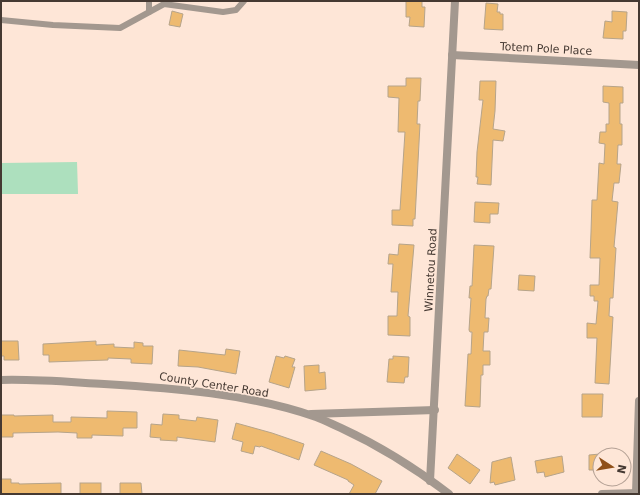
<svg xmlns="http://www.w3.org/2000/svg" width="640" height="495" viewBox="0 0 640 495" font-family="'DejaVu Sans',sans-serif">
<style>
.green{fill:#ade0be}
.building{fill:#eeba70;stroke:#b6a48a}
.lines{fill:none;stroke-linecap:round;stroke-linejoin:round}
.lane{stroke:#a3988f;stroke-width:6}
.street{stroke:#a3988f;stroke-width:8}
.labels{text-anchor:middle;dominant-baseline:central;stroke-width:3;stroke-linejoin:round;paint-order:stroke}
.street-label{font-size:11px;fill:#453932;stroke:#fee6d7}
</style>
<rect width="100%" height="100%" fill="#fee6d7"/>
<polygon class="green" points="77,162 78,194 1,194 1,163"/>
<g class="building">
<polygon points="406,1 422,1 422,7 425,7 424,27 409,26 410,17 406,17"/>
<polygon points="486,3 498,4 497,12 500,12 500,14 503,14 503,30 484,29"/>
<polygon points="172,11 183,14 180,27 169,25"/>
<polygon points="612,11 627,12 626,31 623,31 623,39 603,38 605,21 612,22"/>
<polygon points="406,78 421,78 420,101 418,101 417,124 420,124 415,219 413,219 413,226 392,225 392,210 400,210 405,132 398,132 399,98 388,97 388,86 406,86"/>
<polygon points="480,81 496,81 495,111 493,129 505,131 503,141 493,140 491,185 477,184 478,177 476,177 477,152 483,100 479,100"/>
<polygon points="603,86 623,87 623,103 620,103 620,124 622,124 622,145 618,145 617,164 621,164 619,183 614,183 612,201 618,202 614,247 616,248 613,298 610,298 609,316 613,317 609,384 595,383 597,338 587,338 587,323 596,324 598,301 594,301 594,296 590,296 590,285 599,285 600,258 590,258 591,232 592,200 597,200 599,163 604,164 605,144 599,143 600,132 606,132 606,124 609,124 609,103 603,102"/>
<polygon points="475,202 499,203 498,214 490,214 490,223 474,222"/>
<polygon points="399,244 414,245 408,316 410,317 410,336 388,335 388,316 397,316 398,292 391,292 393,264 388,264 389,254 398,255"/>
<polygon points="474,245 494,246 491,289 489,289 488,296 487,296 486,299 485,318 489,318 488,332 484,332 483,351 490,351 490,365 483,365 483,375 481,375 480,407 465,406 468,354 471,354 472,332 470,332 469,330 471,298 469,298 470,286 472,286"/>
<polygon points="519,275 535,276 534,291 518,290"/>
<polygon points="1,341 18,341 19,360 4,360 4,356 1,356"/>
<polygon points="96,341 96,345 114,344 114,347 134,348 134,342 143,343 143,346 153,346 152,364 131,363 131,359 108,358 108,360 49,362 49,355 43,355 43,344"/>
<polygon points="226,349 240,351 236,374 198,367 178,366 179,350 225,355"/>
<polygon points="276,356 284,358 285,356 295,359 292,367 295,367 289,388 269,382"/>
<polygon points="393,356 409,357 408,377 405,377 404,383 387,382 389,359 393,359"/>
<polygon points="319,365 319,373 325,372 326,389 305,391 304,366"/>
<polygon points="582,394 603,394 602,417 582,417"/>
<polygon points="107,411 137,412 137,428 123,428 123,436 92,435 92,438 77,438 77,433 58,432 13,433 13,437 1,437 1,415 14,415 14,416 53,415 53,422 71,422 71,417 107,418"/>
<polygon points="163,414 179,415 179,419 196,421 197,417 218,420 215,442 177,437 177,441 160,440 161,438 150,437 151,424 162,425"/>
<polygon points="236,423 272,433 304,444 299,460 261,446 260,447 255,446 253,454 241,451 243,442 232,439"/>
<polygon points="321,451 351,464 382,481 375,494 349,494 354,485 348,481 348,480 314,465"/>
<polygon points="457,454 480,470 470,484 448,468"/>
<polygon points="600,454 600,470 589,470 589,455"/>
<polygon points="562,456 564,472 545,477 544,472 537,473 535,461"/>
<polygon points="511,457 515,480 495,485 494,482 490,483 492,462"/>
<polygon points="1,479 11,479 11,483 19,483 19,484 61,483 61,494 1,494"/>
<rect x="80" y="483" width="21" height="11"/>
<polygon points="120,483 141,483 142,494 120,494"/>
</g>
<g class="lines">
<g class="lane">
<polyline points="149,12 149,1"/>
<polyline points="1,20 53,25 120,28 164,4 223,12 236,10 244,1"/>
</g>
<g class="street">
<polyline points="452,55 639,65"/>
<path d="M1,380C35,379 69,382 104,384C172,388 251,394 316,417C324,420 332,424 341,428C380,446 415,468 449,494"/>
<polyline points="311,414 435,410"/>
<polyline points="430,481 455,1"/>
<polyline points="636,493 639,401"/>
<polyline points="602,494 639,493"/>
</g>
</g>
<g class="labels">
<g class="street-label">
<text transform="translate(546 49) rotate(3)">Totem Pole Place</text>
<text transform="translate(431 270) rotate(-87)">Winnetou Road</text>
<text transform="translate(214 385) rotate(9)">County Center Road</text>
</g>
</g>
<rect width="640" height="495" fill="none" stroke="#453932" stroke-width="4"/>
<g transform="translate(612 467) rotate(102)"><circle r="19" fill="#fee6d7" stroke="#b4a195"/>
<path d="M0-3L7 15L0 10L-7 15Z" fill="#905019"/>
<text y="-6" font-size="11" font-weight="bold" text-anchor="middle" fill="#453932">N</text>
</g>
</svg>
